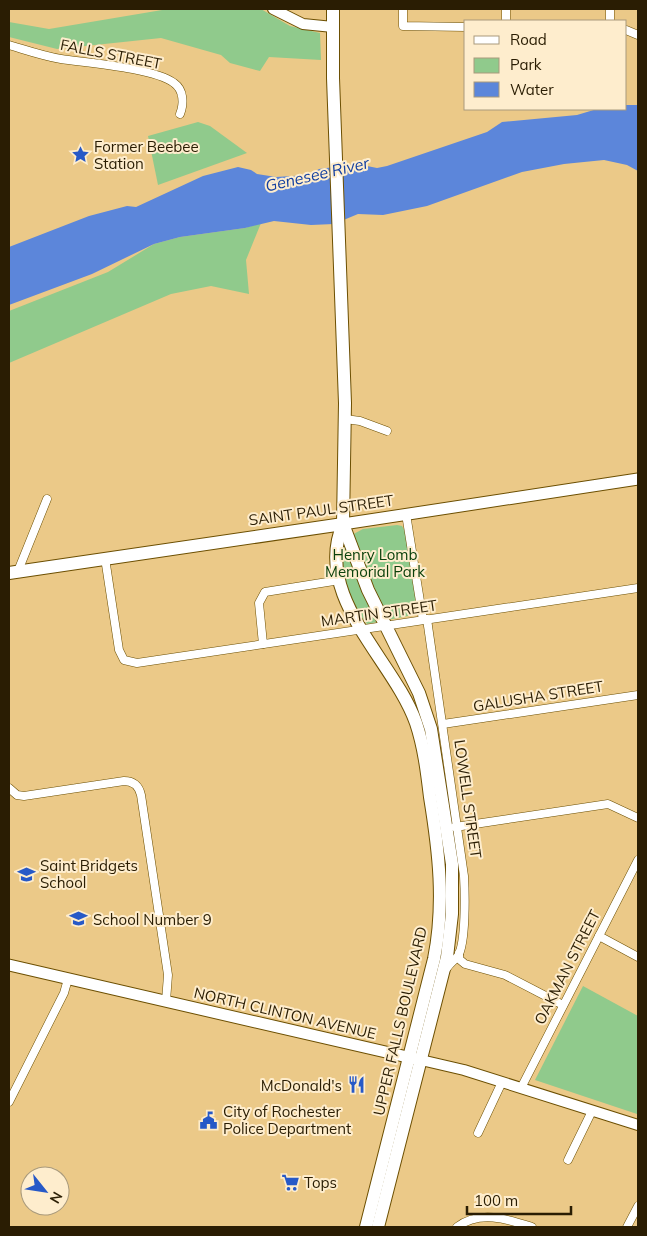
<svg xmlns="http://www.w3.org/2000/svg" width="647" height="1236" viewBox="0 0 647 1236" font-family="Mulish,sans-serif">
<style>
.green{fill:#90ca8c}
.water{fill:#5c86da}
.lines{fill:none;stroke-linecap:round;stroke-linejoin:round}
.minor-casing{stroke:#6c4f02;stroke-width:9}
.tertiary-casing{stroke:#6c4f02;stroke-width:12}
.secondary-casing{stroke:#6c4f02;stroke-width:13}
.primary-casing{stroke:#6c4f02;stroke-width:14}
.minor{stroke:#fff;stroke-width:8}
.tertiary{stroke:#fff;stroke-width:10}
.secondary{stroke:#fff;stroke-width:11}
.primary{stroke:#fff;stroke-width:12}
.labels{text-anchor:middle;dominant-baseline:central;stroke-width:4;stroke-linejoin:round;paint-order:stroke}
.street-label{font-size:15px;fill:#2a1d03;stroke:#feedcd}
.poi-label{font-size:15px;fill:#2a1d03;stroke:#feedcd;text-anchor:start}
.park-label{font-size:15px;fill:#0b410b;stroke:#feedcd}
.water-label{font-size:16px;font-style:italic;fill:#1440a1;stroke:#feedcd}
</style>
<rect width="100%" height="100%" fill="#ebc988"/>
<g class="green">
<polygon points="168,9 261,9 290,26 320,33 321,60 269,57 260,71 230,63 221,55 161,38 57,49 9,37 9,22 49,29"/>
<polygon points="198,122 210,126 247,153 158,185 148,136"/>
<polygon points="261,223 246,260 249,294 211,286 171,294 9,363 9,311 108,272 154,244 180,237 245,228"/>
<polygon points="397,525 402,526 405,531 418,614 367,624 358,613 344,585 342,540 363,529"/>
<polygon points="583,986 638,1016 637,1114 535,1080"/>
</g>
<polygon class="water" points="626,105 638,105 638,171 627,165 604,160 564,164 522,172 427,206 383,215 358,214 334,224 311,225 274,221 245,228 180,237 154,244 92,274 9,305 9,247 89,216 127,206 136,207 203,176 238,167 251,170 257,174 276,177 309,175 319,169 357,164 377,168 387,166 487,132 502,122 577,115 597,109 626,109"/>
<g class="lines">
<defs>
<g id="minor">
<polyline points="403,9 403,26 466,27"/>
<polyline points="506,21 506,9"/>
<polyline points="610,21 610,9"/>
<polyline points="626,30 638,35"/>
<path d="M9,45C26,50 43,56 61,59C88,63 154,68 174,83C184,90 184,104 180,114"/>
<polyline points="345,419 360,421 387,431"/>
<polyline points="406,514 423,620"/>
<polyline points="105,558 119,650 124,660 137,663 638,588"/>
<polyline points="18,571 47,499"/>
<path d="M427,619L464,876C465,894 466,942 458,956C455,960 450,963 447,968"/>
<polyline points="263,644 259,603 265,592 340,580"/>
<polyline points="443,724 638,695"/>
<path d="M9,788L17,795L24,796L124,781C134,781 139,786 141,795L168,975L166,1001"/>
<polyline points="455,827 608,804 638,818"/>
<polyline points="599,936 638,957"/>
<polyline points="459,953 459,959 465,964 505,975 563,1005"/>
<polyline points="521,1088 638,860"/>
<polyline points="9,1102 64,993 68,979"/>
<polyline points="478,1133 502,1082"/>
<polyline points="568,1160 592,1111"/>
<path d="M457,1227C480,1210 507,1219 532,1227"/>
<polyline points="627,1227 638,1206"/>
</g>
<g id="tertiary">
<polyline points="273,9 303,24 333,27"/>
<polyline points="421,1060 464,1070 638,1125"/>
</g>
<g id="secondary">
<polyline points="343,524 638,479"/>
<polyline points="9,965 416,1059"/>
</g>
<g id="primary">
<path d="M333,9V78L345,403L343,524C312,597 394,660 416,723C424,747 427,772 430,797C439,852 445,904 434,959L366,1227"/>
<polyline points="343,524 368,590 419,693 431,729 452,864 452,914 447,957 378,1227"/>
<polyline points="9,573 343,524"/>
</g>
</defs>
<use href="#minor" class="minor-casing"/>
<use href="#tertiary" class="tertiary-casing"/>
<use href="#secondary" class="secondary-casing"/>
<use href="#primary" class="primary-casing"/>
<use href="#minor" class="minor"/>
<use href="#tertiary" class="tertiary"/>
<use href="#secondary" class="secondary"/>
<use href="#primary" class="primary"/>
</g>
<defs>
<symbol id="sight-bare" viewBox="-9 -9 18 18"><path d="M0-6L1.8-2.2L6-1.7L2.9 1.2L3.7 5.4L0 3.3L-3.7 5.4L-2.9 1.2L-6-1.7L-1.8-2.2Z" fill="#2759c7" stroke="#feedcd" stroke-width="2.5" paint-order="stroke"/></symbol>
<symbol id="school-bare" viewBox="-9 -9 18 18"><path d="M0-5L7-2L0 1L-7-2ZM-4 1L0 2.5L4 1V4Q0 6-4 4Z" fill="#2759c7" stroke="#feedcd" stroke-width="2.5" paint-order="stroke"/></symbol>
<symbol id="restaurant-bare" viewBox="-9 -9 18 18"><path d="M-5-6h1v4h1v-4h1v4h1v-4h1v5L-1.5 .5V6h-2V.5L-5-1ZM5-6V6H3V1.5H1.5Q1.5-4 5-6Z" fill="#2759c7" stroke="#feedcd" stroke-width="2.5" paint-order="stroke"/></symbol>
<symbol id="civic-bare" viewBox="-9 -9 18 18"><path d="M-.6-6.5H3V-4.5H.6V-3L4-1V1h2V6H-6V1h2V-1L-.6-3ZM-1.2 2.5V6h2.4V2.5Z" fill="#2759c7" stroke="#feedcd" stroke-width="2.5" paint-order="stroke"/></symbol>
<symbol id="supermarket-bare" viewBox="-9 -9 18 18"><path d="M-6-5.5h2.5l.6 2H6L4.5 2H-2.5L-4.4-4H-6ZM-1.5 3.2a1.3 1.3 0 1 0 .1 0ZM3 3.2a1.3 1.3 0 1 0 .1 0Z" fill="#2759c7" stroke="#feedcd" stroke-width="2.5" paint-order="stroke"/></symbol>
</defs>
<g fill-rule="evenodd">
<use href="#sight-bare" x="68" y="142" width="25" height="25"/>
<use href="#school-bare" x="14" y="862" width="25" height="25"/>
<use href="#school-bare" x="66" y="906" width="25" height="25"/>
<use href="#restaurant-bare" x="344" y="1072" width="25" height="25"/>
<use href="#civic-bare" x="196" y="1108" width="25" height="25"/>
<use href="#supermarket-bare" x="278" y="1170" width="25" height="25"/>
</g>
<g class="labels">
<g class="street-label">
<text transform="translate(111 54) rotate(11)">FALLS STREET</text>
<text transform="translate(321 510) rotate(-8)">SAINT PAUL STREET</text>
<text transform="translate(379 613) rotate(-8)">MARTIN STREET</text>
<text transform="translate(538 696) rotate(-9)">GALUSHA STREET</text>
<text transform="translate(468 799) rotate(82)">LOWELL STREET</text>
<text transform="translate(567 967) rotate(-63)">OAKMAN STREET</text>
<text transform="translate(285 1013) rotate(13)">NORTH CLINTON AVENUE</text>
<text transform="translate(400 1021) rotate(-77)">UPPER FALLS BOULEVARD</text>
</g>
<g class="poi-label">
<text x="94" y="146">Former Beebee<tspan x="94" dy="17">Station</tspan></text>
<text x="40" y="865">Saint Bridgets<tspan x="40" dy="17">School</tspan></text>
<text x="93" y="919">School Number 9</text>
<text x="342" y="1085" text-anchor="end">McDonald's</text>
<text x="223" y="1111">City of Rochester<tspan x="223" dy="17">Police Department</tspan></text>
<text x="304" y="1182">Tops</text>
</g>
<g class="park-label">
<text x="375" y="554">Henry Lomb<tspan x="375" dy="17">Memorial Park</tspan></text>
</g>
<g class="water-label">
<text transform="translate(317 174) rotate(-13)">Genesee River</text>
</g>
</g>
<rect width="647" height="1236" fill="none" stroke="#2a1d03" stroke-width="20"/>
<rect x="464" y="20" width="162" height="90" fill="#feedcd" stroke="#a99a7c"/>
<rect x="474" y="36" width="25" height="8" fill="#ffffff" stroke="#a99a7c"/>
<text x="510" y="45" font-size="15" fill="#2a1d03">Road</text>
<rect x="474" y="58" width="25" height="15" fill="#90ca8c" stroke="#a99a7c"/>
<text x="510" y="70" font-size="15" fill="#2a1d03">Park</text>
<rect x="474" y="82" width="25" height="15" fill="#5c86da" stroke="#a99a7c"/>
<text x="510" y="95" font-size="15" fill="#2a1d03">Water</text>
<g transform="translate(45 1191) rotate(120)"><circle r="24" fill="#feedcd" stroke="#a99a7c"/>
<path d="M0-4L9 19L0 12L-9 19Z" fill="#2759c7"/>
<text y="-8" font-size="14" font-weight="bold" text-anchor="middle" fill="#2a1d03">N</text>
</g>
<path d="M467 1206v8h104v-8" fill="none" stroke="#2a1d03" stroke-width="2.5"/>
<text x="474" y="1206" font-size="15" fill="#2a1d03" stroke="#feedcd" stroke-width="4" paint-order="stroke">100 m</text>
</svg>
